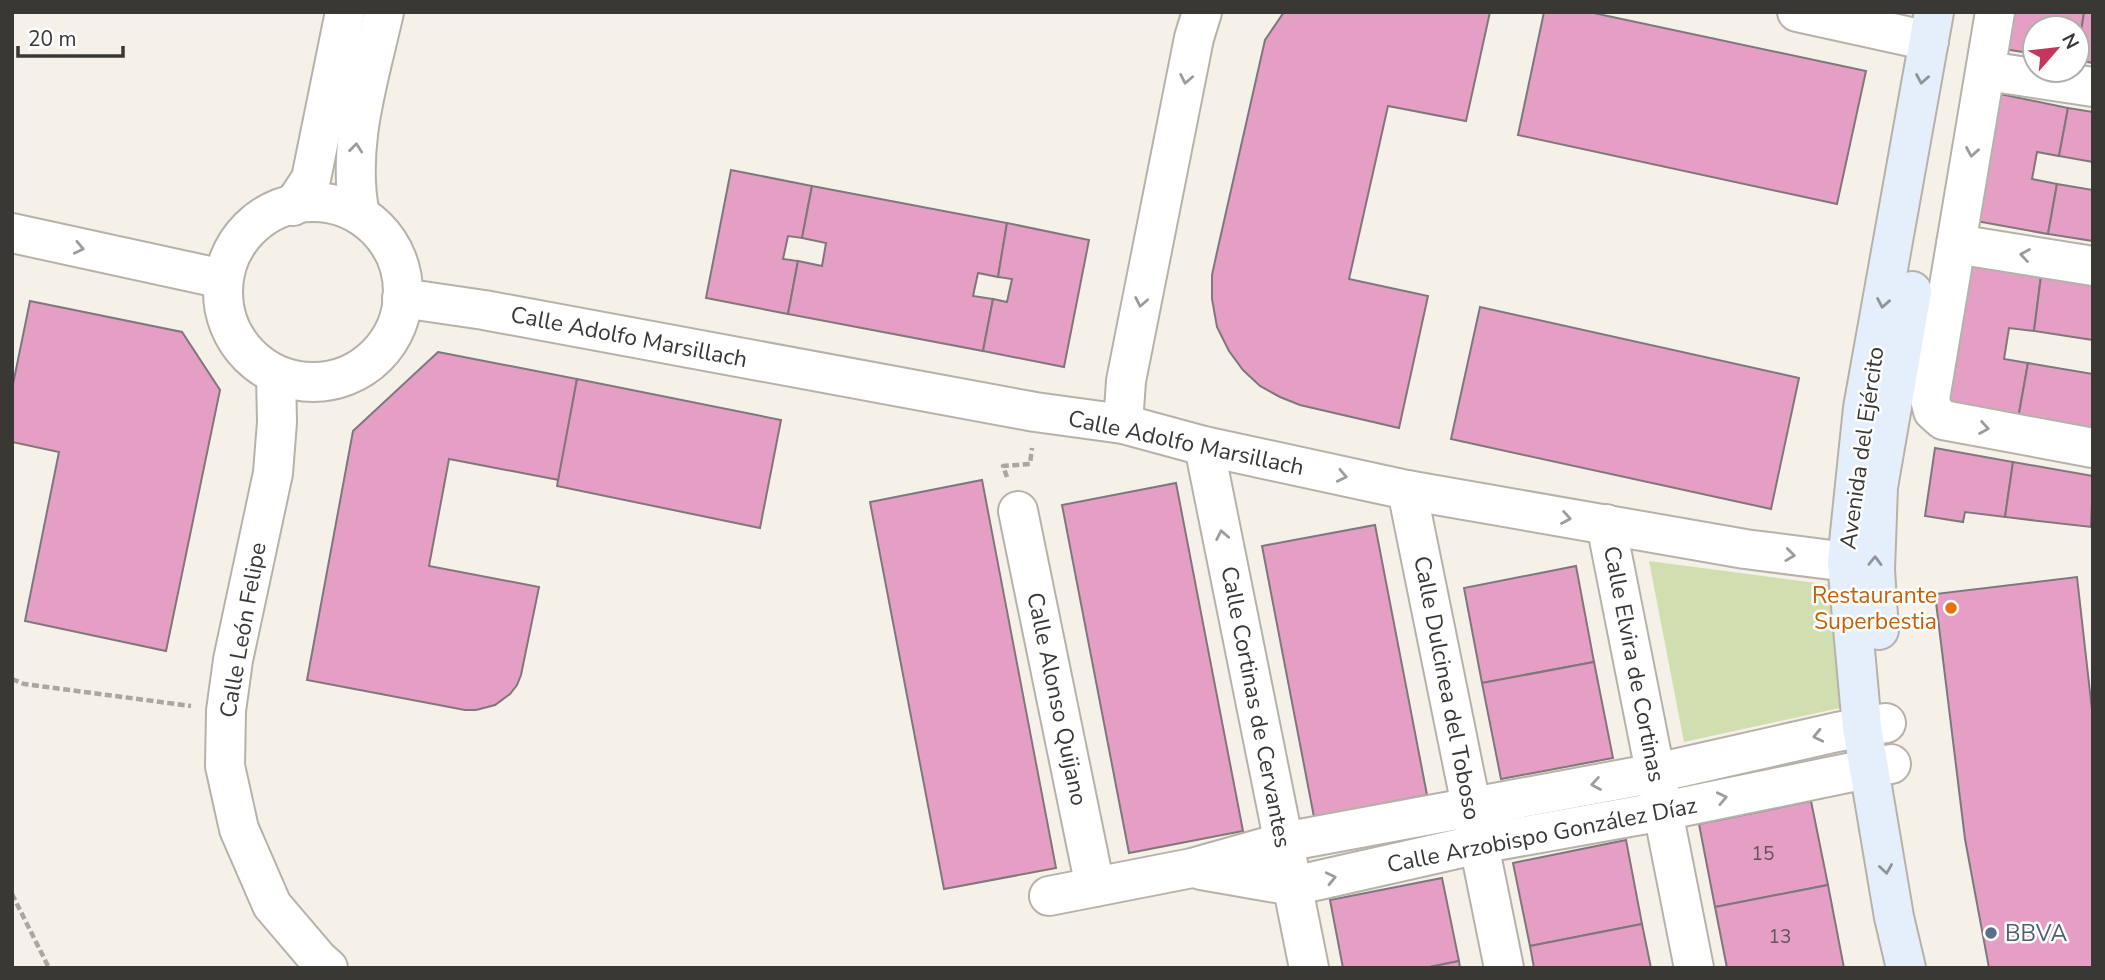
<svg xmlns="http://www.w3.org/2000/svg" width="2105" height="980" viewBox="0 0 2105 980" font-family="'Nunito Sans',sans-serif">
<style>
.green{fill:#d1dfb0}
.building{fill:#e59fc5;stroke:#7f777b;stroke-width:2}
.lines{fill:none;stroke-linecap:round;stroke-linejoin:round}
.street-casing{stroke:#b6b2aa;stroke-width:42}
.secondary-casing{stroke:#b6b2aa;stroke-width:42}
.path{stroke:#aaa6a0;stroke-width:4.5;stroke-dasharray:7 3.5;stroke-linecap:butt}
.street{stroke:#fff;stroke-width:38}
.secondary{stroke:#e5effc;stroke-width:38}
.oneway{stroke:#9c9c9a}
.oneway2{stroke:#909498}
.food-dot{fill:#e8710a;stroke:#fff;stroke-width:2.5}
.service-dot{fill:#5c6f8a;stroke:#fff;stroke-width:2.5}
.labels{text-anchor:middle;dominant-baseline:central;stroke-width:5;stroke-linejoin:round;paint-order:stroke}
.number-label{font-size:19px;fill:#655259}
.street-label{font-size:23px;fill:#3a3835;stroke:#fff}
.food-label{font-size:23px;fill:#c56008;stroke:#fff;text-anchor:end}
.service-label{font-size:23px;fill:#4e5e75;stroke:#fff;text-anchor:start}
</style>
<rect width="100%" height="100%" fill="#f5f0e8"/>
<polygon class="green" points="1649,561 1830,585 1840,708 1684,742"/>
<g class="building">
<polygon points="1284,12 1490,12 1466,121 1388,106 1349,279 1428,296 1399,428 1300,405 1280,397 1260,386 1243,370 1229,351 1217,327 1212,299 1212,275 1217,252 1265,40"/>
<polygon points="1544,12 1589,12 1866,71 1837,204 1518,135"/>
<polygon points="2009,12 2084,12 2077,59 2077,28 2035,28 2035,54 2003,49"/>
<polygon points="2084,12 2093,12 2093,63 2077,60"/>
<polygon points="2000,94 2068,108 2059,156 2037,152 2032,179 2057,184 2048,234 1976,221"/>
<polygon points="2068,108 2093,112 2093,162 2059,156"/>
<polygon points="731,170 812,186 802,238 788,236 783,259 798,261 788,314 706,298"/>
<polygon points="2057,184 2093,190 2093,241 2048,234"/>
<polygon points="812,186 1007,223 998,277 978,273 973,296 993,299 983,351 788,314 798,261 822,266 826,243 802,238"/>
<polygon points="1007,223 1089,240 1064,367 983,351 993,299 1007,302 1012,279 998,277"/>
<polygon points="1966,264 2041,276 2034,331 2009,328 2004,359 2028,363 2018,419 1944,407"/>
<polygon points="2041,276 2093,285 2093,340 2034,331"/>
<polygon points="30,301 182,332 220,390 166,651 25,621 59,452 12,442 12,389"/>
<polygon points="1480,307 1799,378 1771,509 1451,439"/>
<polygon points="438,352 577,379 559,480 449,459 429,566 539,587 521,675 517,685 510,694 495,705 476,710 465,710 307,680 353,431"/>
<polygon points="2028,363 2093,374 2093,431 2018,419"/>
<polygon points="577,379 781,420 760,528 557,486"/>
<polygon points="1935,448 2013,462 2005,517 1965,512 1963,522 1925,516"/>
<polygon points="2013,462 2093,476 2091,527 2005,517"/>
<polygon points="982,480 1056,868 944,889 870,502"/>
<polygon points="1176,483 1243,831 1129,853 1062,505"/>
<polygon points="1375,525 1427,795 1314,817 1262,546"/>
<polygon points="1576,566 1594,662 1482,683 1464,588"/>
<polygon points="2077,577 2093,719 2093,968 1989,968 1965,839 1935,594"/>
<polygon points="1594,662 1613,758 1501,779 1482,683"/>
<polygon points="1811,801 1828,885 1715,907 1699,824"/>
<polygon points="1626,840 1642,924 1530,946 1513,863"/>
<polygon points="1442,878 1459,961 1425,968 1343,968 1330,900"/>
<polygon points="1828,885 1844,968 1727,968 1715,907"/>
<polygon points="1642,924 1651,968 1534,968 1530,946"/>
<polygon points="1459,961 1460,968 1425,968"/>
</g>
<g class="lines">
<defs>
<g id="street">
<polyline points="1797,12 1929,41"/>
<polyline points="1995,12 1930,399 1933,411 1943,420 2093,448"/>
<polyline points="1987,71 2093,87"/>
<circle cx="313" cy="292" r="90"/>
<polyline points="293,206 311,179 345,12"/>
<path d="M360,215C346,147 369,79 384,12"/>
<polyline points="12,233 223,279"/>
<polyline points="1956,244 2093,266"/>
<polyline points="402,298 484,310 1035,412 1123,424 1204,446 1407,490 1745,549 1847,562"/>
<polyline points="276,375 277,422 273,473 233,660 226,711 225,766 239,829 272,905 318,959 328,968"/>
<polyline points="1123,424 1126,381 1194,38 1202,12"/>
<polyline points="1204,446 1309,968"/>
<polyline points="1407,490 1504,968"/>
<polyline points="1018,511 1095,887"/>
<polyline points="1606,524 1694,968"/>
<polyline points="1201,870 1293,886 1479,844 1663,811 1891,764"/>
<polyline points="1049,896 1192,868 1284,842 1656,773 1837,732 1886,723"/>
</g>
<g id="secondary">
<polyline points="1879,630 1875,570 1878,487 1912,291"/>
<polyline points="1906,968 1894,917 1862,727 1847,562 1863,408 1934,12"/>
</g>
</defs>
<use href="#street" class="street-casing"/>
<use href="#secondary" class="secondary-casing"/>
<g class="path">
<polyline points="1007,477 1003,466 1030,464 1032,448"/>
<polyline points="12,679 24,684 191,706"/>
<polyline points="12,894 49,968"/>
</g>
<use href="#street" class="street"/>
<use href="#secondary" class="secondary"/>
</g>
<defs><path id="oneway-chevron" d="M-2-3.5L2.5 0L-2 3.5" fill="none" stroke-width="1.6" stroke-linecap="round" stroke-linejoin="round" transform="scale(1.75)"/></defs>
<g class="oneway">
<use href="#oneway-chevron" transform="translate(1186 79) rotate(101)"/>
<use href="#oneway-chevron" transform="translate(356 148) rotate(-84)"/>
<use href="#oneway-chevron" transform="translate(1972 152) rotate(100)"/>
<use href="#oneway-chevron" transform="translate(79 248) rotate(12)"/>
<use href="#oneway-chevron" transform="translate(2025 255) rotate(-171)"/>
<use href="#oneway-chevron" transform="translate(1141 302) rotate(101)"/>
<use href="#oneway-chevron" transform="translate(1984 428) rotate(10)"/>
<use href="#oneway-chevron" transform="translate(1342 476) rotate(12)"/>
<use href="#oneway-chevron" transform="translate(1566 518) rotate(10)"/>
<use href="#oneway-chevron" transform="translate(1222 535) rotate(-101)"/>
<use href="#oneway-chevron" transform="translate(1790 555) rotate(7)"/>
<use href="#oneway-chevron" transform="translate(1818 736) rotate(167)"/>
<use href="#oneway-chevron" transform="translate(1596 784) rotate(170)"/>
<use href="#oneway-chevron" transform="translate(1722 798) rotate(-12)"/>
<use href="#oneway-chevron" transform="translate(1331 878) rotate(-13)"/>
</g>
<g class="oneway2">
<use href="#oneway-chevron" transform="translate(1922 79) rotate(100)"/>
<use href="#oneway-chevron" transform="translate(1883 303) rotate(100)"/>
<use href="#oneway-chevron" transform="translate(1875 561) rotate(-89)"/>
<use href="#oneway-chevron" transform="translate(1886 869) rotate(81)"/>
</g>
<circle class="food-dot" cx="1951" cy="608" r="7"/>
<circle class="service-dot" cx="1991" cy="933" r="7"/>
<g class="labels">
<g class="number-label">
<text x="1763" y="854">15</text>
<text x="1780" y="937">13</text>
</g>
<g class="street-label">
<text transform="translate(629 337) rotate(11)">Calle Adolfo Marsillach</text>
<text transform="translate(1186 443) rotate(12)">Calle Adolfo Marsillach</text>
<text transform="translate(1862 448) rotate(-82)">Avenida del Ejército</text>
<text transform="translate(243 630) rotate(-80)">Calle León Felipe</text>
<text transform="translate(1634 664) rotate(79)">Calle Elvira de Cortinas</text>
<text transform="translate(1447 688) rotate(79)">Calle Dulcinea del Toboso</text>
<text transform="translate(1057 699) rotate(78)">Calle Alonso Quijano</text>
<text transform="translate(1256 707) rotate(79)">Calle Cortinas de Cervantes</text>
<text transform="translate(1542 835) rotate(-11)">Calle Arzobispo González Díaz</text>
</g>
<g class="food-label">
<text x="1937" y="595">Restaurante<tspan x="1937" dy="26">Superbestia</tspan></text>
</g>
<g class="service-label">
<text x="2005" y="933">BBVA</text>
</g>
</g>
<rect width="2105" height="980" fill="none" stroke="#3a3835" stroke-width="28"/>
<g transform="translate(2056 49) rotate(62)"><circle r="33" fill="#ffffff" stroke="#b0afae" stroke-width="2"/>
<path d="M0-5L12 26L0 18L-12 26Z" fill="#c4365e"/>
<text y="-10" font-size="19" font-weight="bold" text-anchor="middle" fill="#3a3835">N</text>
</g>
<path d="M18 46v10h105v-10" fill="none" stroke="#3a3835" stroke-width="3.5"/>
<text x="28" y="46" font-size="21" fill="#3a3835" stroke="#ffffff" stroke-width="5" paint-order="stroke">20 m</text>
</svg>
